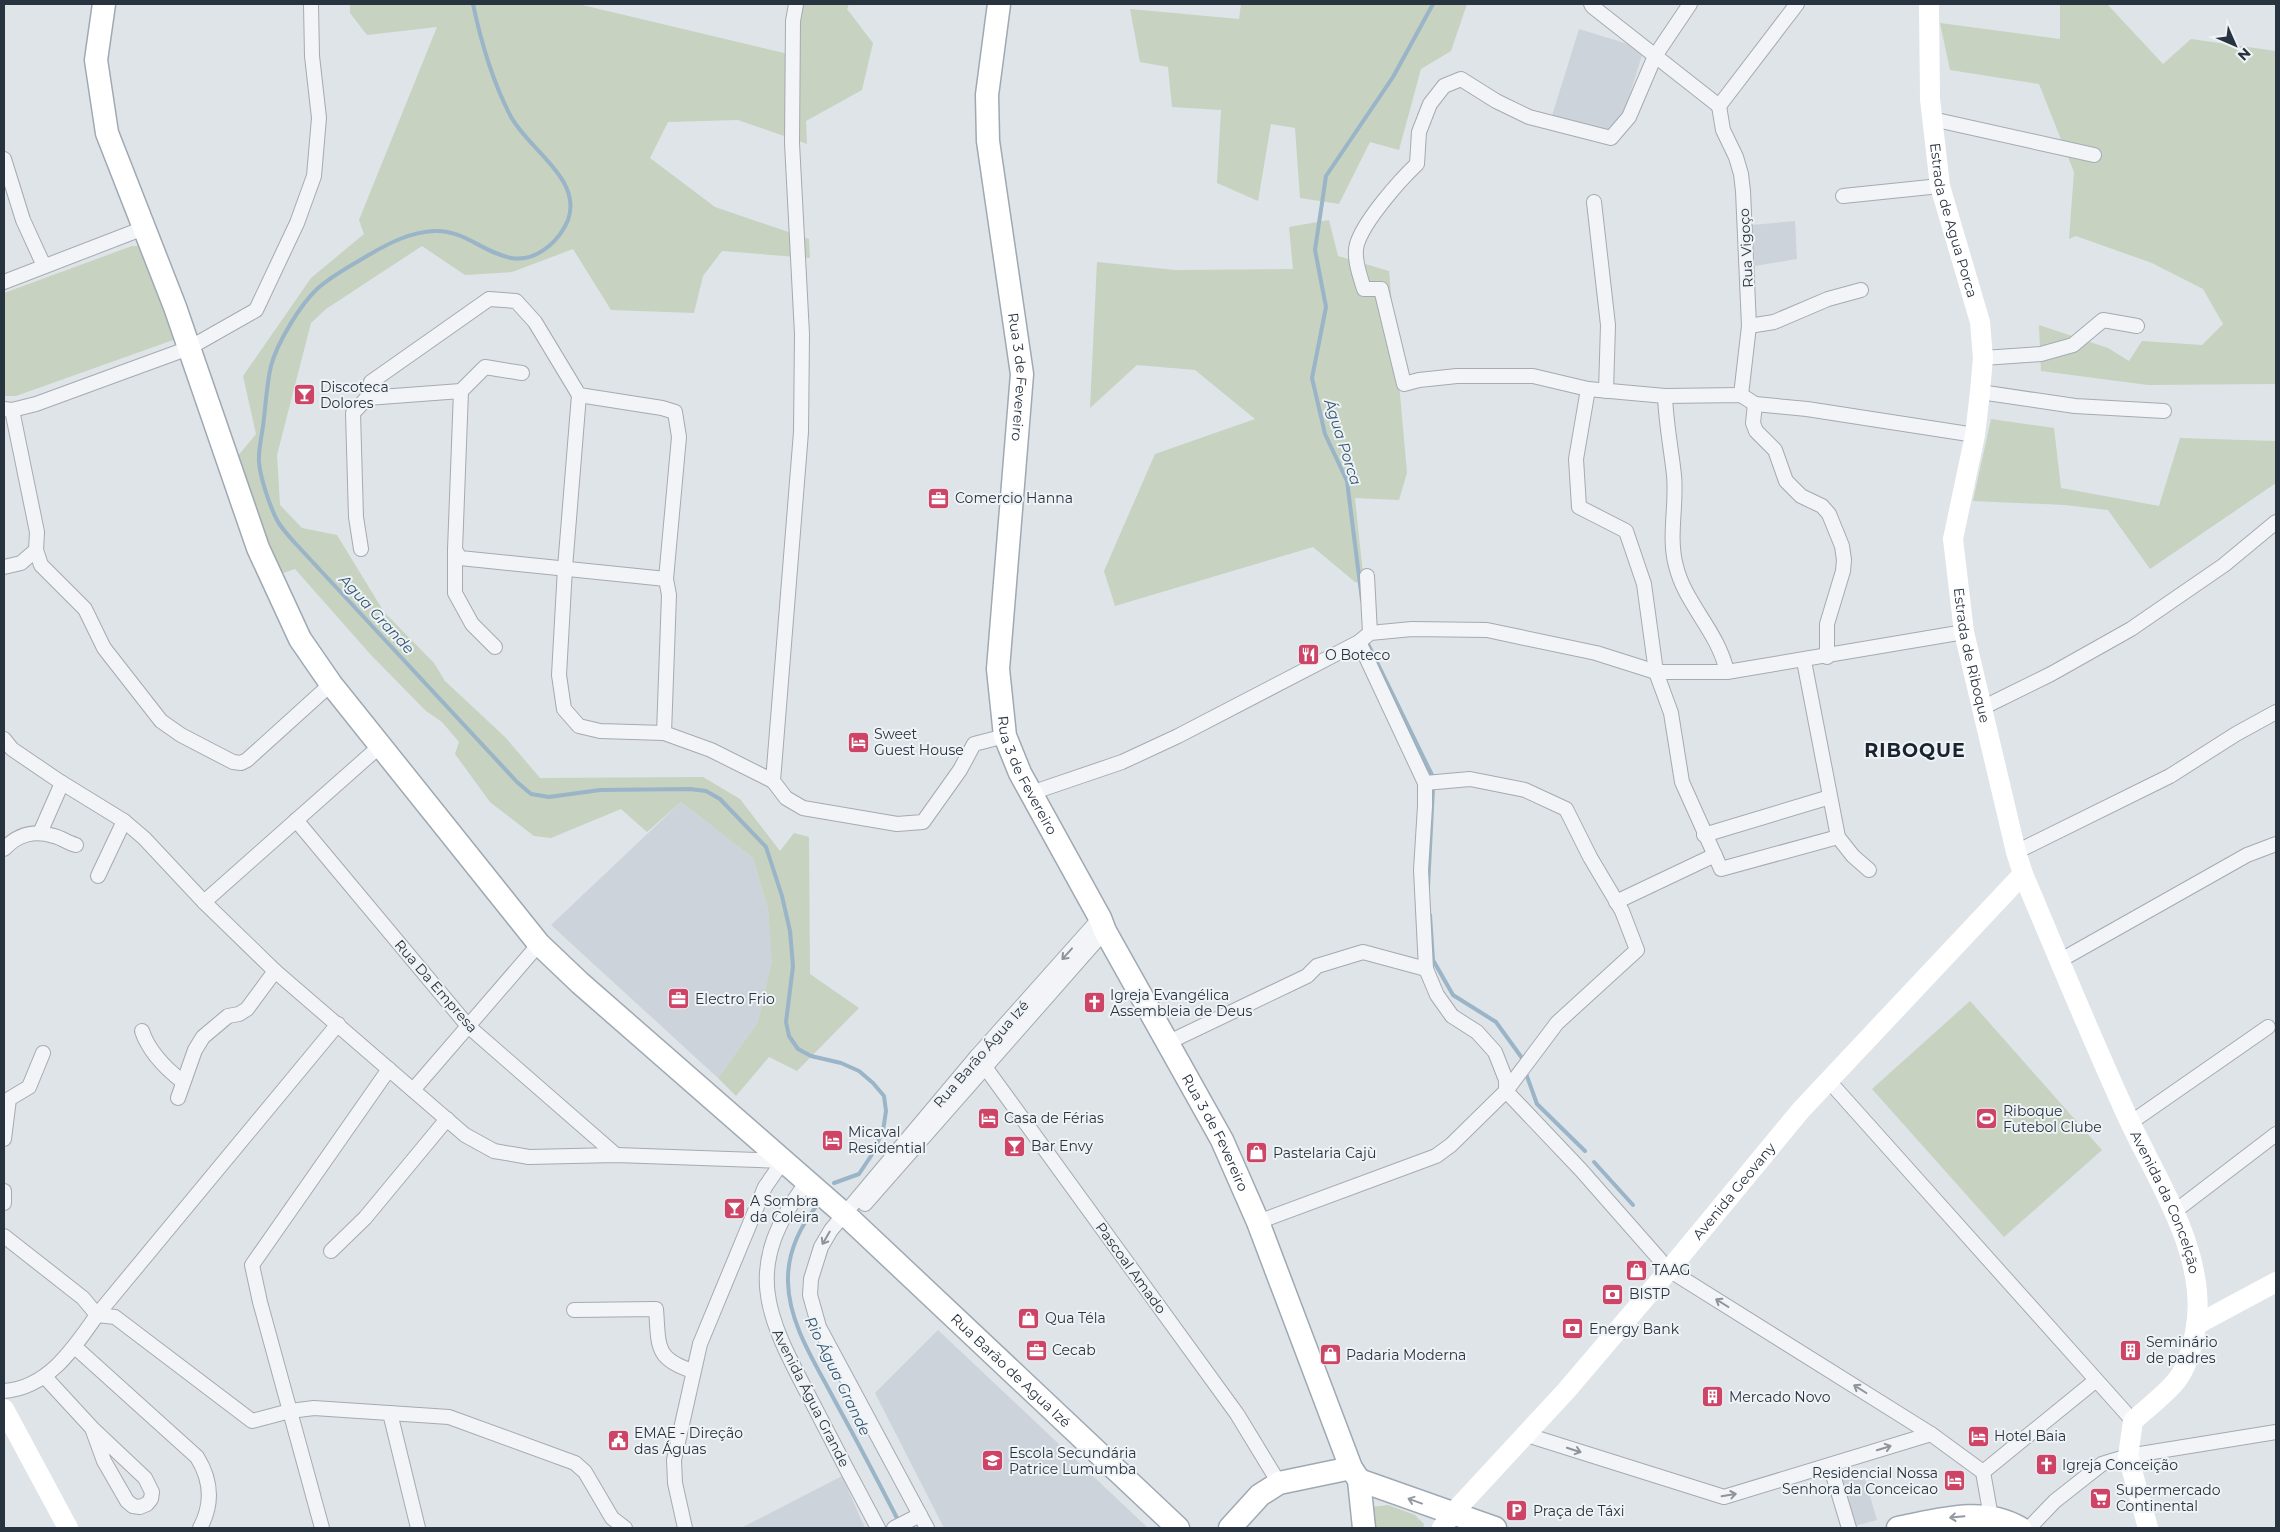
<svg xmlns="http://www.w3.org/2000/svg" width="2280" height="1532" viewBox="0 0 2280 1532" font-family="Montserrat,sans-serif">
<style>
.built{fill:#cdd3da}
.green{fill:#c7d2c0}
.lines{fill:none;stroke-linecap:round;stroke-linejoin:round}
.stream{stroke:#9ab5c8;stroke-width:4}
.street-casing{stroke:#a4abb2;stroke-width:16}
.primary-casing{stroke:#9fa9b4;stroke-width:25}
.street{stroke:#f2f4f7;stroke-width:14}
.secondary{stroke:#fff;stroke-width:20}
.primary{stroke:#fff;stroke-width:22}
.oneway{stroke:#8d949c}
.oneway2{stroke:#9499a0}
.labels{text-anchor:middle;dominant-baseline:central;stroke-width:4;stroke-linejoin:round;paint-order:stroke}
.street-label{font-size:14px;fill:#283340;stroke:#eff3f6}
.poi-label{font-size:14px;fill:#283340;stroke:#eff3f6;text-anchor:start}
.water-label{font-size:15px;font-style:italic;fill:#325673;stroke:#eff3f6}
.district-label{font-size:19px;font-weight:bold;letter-spacing:1px;fill:#1a2430;stroke:#eff3f6}
</style>
<rect width="100%" height="100%" fill="#dfe4e8"/>
<g class="built">
<polygon points="1579,29 1644,49 1616,139 1551,119"/>
<polygon points="1795,221 1797,259 1755,266 1752,225"/>
<polygon points="681,802 753,858 768,909 773,962 758,1022 718,1078 551,925"/>
<polygon points="938,1330 1148,1528 944,1528 875,1393"/>
<polygon points="1863,1472 1877,1520 1855,1526 1841,1479"/>
<polygon points="842,1476 865,1528 741,1528"/>
</g>
<g class="green">
<polygon points="350,4 578,4 788,54 793,4 849,4 847,9 873,43 862,90 806,121 807,144 738,120 668,122 650,158 715,207 809,239 810,258 722,251 703,276 694,313 611,310 573,249 512,272 465,275 422,246 326,309 311,323 277,455 280,505 302,528 337,535 384,612 434,663 445,681 505,737 540,778 703,777 740,799 780,851 794,833 809,837 810,974 859,1008 797,1071 769,1057 736,1096 718,1078 758,1022 772,962 768,909 753,858 681,802 647,832 621,809 551,838 534,836 490,802 455,754 459,742 442,722 426,711 371,655 295,569 268,578 237,457 256,434 243,376 311,278 364,234 359,220 437,27 367,35 350,13"/>
<polygon points="1241,4 1467,4 1451,51 1421,69 1399,150 1370,142 1339,204 1300,198 1295,128 1271,124 1258,201 1217,183 1221,110 1172,107 1168,67 1140,62 1130,9 1239,19"/>
<polygon points="2060,4 2107,4 2163,64 2191,39 2276,51 2276,384 2148,385 2041,371 2039,325 2108,348 2129,361 2142,341 2202,345 2223,324 2203,289 2152,263 2076,236 2069,239 2074,172 2039,84 1950,70 1940,23 2060,39"/>
<polygon points="1329,220 1338,256 1389,271 1407,473 1399,500 1355,498 1364,584 1355,582 1313,547 1115,606 1104,571 1155,454 1255,419 1195,370 1137,365 1090,408 1097,262 1175,270 1293,269 1289,227"/>
<polygon points="132,246 140,246 176,339 16,396 4,396 4,293"/>
<polygon points="1991,419 2054,428 2061,488 2159,506 2180,438 2276,441 2276,483 2150,569 2108,510 2065,505 1973,501"/>
<polygon points="1970,1001 2102,1150 2004,1237 1872,1089"/>
<polygon points="1388,1505 1415,1515 1424,1524 1423,1528 1369,1528 1371,1507"/>
</g>
<g class="lines">
<g class="stream">
<path d="M473,4C481,42 492,80 510,115C527,149 583,178 568,220C564,230 556,240 549,246C506,282 476,229 435,231C410,232 389,243 367,256C350,266 331,276 317,289C300,305 277,343 271,366C267,383 266,400 264,418C263,432 258,448 259,462C260,477 270,507 277,520C281,528 289,536 295,543L517,782L531,794L549,797L600,790L690,789L706,791L720,799L766,847L782,896L790,931L793,966L786,1022L789,1036L798,1049L811,1056L841,1063L859,1071L873,1083L884,1096L886,1111L883,1131L871,1156L859,1174L834,1183"/>
<polyline points="1362,600 1347,481 1325,434 1312,378 1326,307 1315,250 1326,176 1393,77 1433,4"/>
<polyline points="1368,644 1432,775"/>
<polyline points="1428,887 1433,789"/>
<polyline points="1430,915 1433,960 1453,995 1496,1022 1522,1058"/>
<polyline points="1525,1071 1537,1104 1585,1151"/>
<polyline points="1594,1162 1633,1205"/>
<path d="M819,1203C800,1226 787,1251 788,1282C789,1325 816,1364 835,1401C857,1441 878,1481 899,1522"/>
</g>
<defs>
<g id="street">
<polyline points="796,4 793,21 792,143 802,334 801,432 773,781 786,798 803,808 897,824 923,822 960,770 974,744 1005,736"/>
<polyline points="1591,4 1593,7 1719,106"/>
<path d="M1690,4L1655,56L1629,117L1611,138L1529,117L1496,101L1461,79L1444,86L1430,104L1419,132L1417,164C1399,181 1364,221 1357,244C1353,257 1360,276 1364,289H1381L1404,384L1419,380L1457,376H1533L1588,389L1665,396L1741,395L1755,404L1807,409L1975,435"/>
<polyline points="1719,106 1723,130 1736,157 1741,174 1743,191 1749,326 1741,395"/>
<polyline points="1719,106 1797,4"/>
<polyline points="1932,119 2094,155"/>
<polyline points="4,159 23,220 44,266"/>
<polyline points="1843,196 1940,186"/>
<polyline points="1594,202 1608,325 1606,391"/>
<polyline points="4,282 144,228"/>
<polyline points="1749,326 1774,322 1828,299 1861,290"/>
<polyline points="1983,358 2041,354 2073,345 2103,320 2137,326"/>
<polyline points="1588,389 1576,459 1579,507 1626,531 1644,584 1656,672 1671,713 1682,782 1721,869 1838,837"/>
<polyline points="461,391 485,367 522,373"/>
<polyline points="1980,392 2075,406 2164,411"/>
<polyline points="579,395 565,568 559,675 564,709 579,726 600,731 664,733"/>
<path d="M1665,396C1666,423 1671,448 1674,475C1677,505 1668,537 1676,566C1685,604 1718,631 1727,672"/>
<polyline points="367,398 371,382 489,299 516,301 535,322 579,395 662,408 675,412 679,437 666,579"/>
<polyline points="1755,404 1753,423 1756,431 1775,450 1786,481 1801,496 1822,506 1829,514 1842,546 1844,560 1843,571 1827,624 1827,657"/>
<polyline points="4,409 12,410 36,404 189,348 256,310 297,223 314,176 319,118 312,56 311,4"/>
<polyline points="361,549 356,517 353,413 367,398 461,391 455,550 460,558 666,579 669,595 664,733 711,750 773,781"/>
<polyline points="36,550 41,565 85,609 104,648 161,721 181,735 233,762 241,763 247,760 331,684"/>
<polyline points="455,550 455,593 472,624 495,647"/>
<polyline points="4,567 21,563 36,550 37,532 12,410"/>
<polyline points="1367,576 1370,633"/>
<polyline points="1359,642 1425,783 1425,806 1421,870 1426,969 1437,995 1452,1016 1477,1032 1495,1052 1506,1080 1506,1091 1581,1170 1669,1270 1931,1434 1983,1472 1991,1517"/>
<polyline points="1804,661 1838,837 1853,856 1869,870"/>
<polyline points="1982,708 2051,674 2131,629 2224,565 2276,522"/>
<polyline points="4,739 12,749 59,781 124,821 144,838 204,902 275,971 465,1135 494,1151 529,1157 616,1155 783,1161"/>
<polyline points="1031,793 1122,762 1178,736 1359,642 1370,633 1412,629 1487,630 1596,653 1656,672 1727,672 1964,632"/>
<polyline points="296,820 468,1026 616,1155"/>
<polyline points="40,833 62,783"/>
<polyline points="1704,835 1830,797"/>
<path d="M4,849C18,834 34,830 54,836C62,838 68,843 76,845"/>
<polyline points="2016,852 2170,776 2236,734 2276,712"/>
<polyline points="98,876 124,821"/>
<polyline points="204,902 380,746"/>
<polyline points="1616,902 1715,855"/>
<polyline points="2059,961 2247,855 2276,844"/>
<path d="M142,1031C149,1052 165,1068 183,1082"/>
<polyline points="1169,1042 1307,976 1317,966 1363,952 1426,969"/>
<polyline points="977,1056 1237,1414 1279,1483"/>
<polyline points="1828,1080 2133,1421"/>
<polyline points="413,1090 539,944"/>
<polyline points="178,1098 195,1050 203,1037 228,1016 239,1014 247,1009 275,971"/>
<polyline points="2130,1123 2268,1027"/>
<polyline points="4,1139 9,1099 29,1087 43,1053"/>
<path d="M807,1182C740,1270 767,1316 813,1404C834,1445 856,1487 878,1528"/>
<polyline points="4,1191 4,1203"/>
<polyline points="865,1204 1105,931"/>
<polyline points="2174,1212 2276,1134"/>
<polyline points="1258,1222 1436,1156 1451,1145 1506,1091 1557,1023 1637,950 1622,911 1590,857 1566,809 1525,790 1470,779 1425,783"/>
<polyline points="4,1236 83,1298 97,1315 115,1317 252,1421 290,1411 314,1408 449,1417 575,1463 585,1472 612,1518 625,1528"/>
<polyline points="331,1251 365,1218 447,1119"/>
<path d="M574,1310L656,1309C659,1345 654,1359 693,1371"/>
<path d="M75,1347L197,1457C212,1481 213,1504 200,1528"/>
<polyline points="45,1377 92,1428 104,1461 127,1501 133,1506 140,1507 147,1504 151,1499 152,1492 145,1478 92,1428"/>
<path d="M4,1391C48,1388 74,1348 97,1315L338,1024"/>
<polyline points="390,1413 418,1528"/>
<polyline points="1527,1435 1724,1497 1931,1434"/>
<polyline points="1830,1465 1849,1528"/>
<polyline points="1983,1472 2095,1381"/>
<polyline points="322,1528 260,1302 252,1265 389,1069"/>
<polyline points="685,1528 675,1483 674,1460 700,1344 765,1187 783,1161"/>
<polyline points="894,1528 920,1515"/>
<polyline points="927,1528 819,1327 810,1295 811,1279 821,1247 831,1230 977,1056 1100,918"/>
<polyline points="2029,1528 2055,1501 2102,1464 2128,1456 2276,1432"/>
</g>
<g id="primary">
<path id="s3" d="M104,4L96,60L107,133L175,307L258,548L300,639L331,684L539,944L580,983L851,1220L1178,1528"/>
<path id="s4" d="M999,4L987,95L988,141L1022,374L998,669L1005,736L1020,773L1100,918L1105,931L1222,1140L1258,1222L1351,1468L1359,1480L1364,1528"/>
<polyline points="1359,1480 1495,1528"/>
<polyline points="1230,1528 1260,1495 1279,1483 1351,1468"/>
<path d="M1898,1528C1939,1520 1982,1506 2020,1528"/>
</g>
</defs>
<use href="#street" class="street-casing"/>
<use href="#primary" class="primary-casing"/>
<use href="#street" class="street"/>
<g class="secondary">
<path id="s1" d="M1929,4L1930,99L1940,186L1980,322L1983,358L1980,392L1975,435L1953,539L1964,632L2016,852L2023,874C2056,952 2088,1030 2123,1107C2152,1174 2208,1250 2196,1327C2193,1344 2188,1366 2177,1380C2165,1395 2147,1408 2133,1421L2128,1456L2148,1528"/>
<polyline points="2196,1325 2276,1282"/>
<polyline points="4,1409 68,1528"/>
<path id="s2" d="M1442,1528L1452,1514L1566,1391L1669,1270L1801,1110L2023,874"/>
</g>
<use href="#primary" class="primary"/>
</g>
<defs><path id="oneway-shaft" d="M-6 0H5M1.5-3L5.5 0L1.5 3" fill="none" stroke-width="1.6" stroke-linecap="round" stroke-linejoin="round" transform="scale(1.25)"/></defs>
<g class="oneway">
<use href="#oneway-shaft" transform="translate(1067 954) rotate(132)"/>
<use href="#oneway-shaft" transform="translate(826 1238) rotate(120)"/>
<use href="#oneway-shaft" transform="translate(1722 1303) rotate(-148)"/>
<use href="#oneway-shaft" transform="translate(1860 1389) rotate(-148)"/>
<use href="#oneway-shaft" transform="translate(1884 1448) rotate(-17)"/>
<use href="#oneway-shaft" transform="translate(1574 1450) rotate(18)"/>
<use href="#oneway-shaft" transform="translate(1729 1495) rotate(-9)"/>
</g>
<g class="oneway2">
<use href="#oneway-shaft" transform="translate(1415 1501) rotate(-160)"/>
<use href="#oneway-shaft" transform="translate(1957 1517) rotate(175)"/>
</g>
<defs>
<symbol id="bar-square" viewBox="-11 -11 22 22"><rect x="-9" y="-9" width="18" height="18" rx="4" fill="#cd4467" stroke="#eff3f6"/><path d="M-6-5H6L.8 .8V4.5H3.5V6h-7V4.5H-.8V.8Z" fill="#fff"/></symbol>
<symbol id="office-square" viewBox="-11 -11 22 22"><rect x="-9" y="-9" width="18" height="18" rx="4" fill="#cd4467" stroke="#eff3f6"/><path d="M-6-3h4V-5.5h4V-3h4V5H-6ZM-1-4.5V-3h2v-1.5ZM-6 0V1H6V0Z" fill="#fff"/></symbol>
<symbol id="restaurant-square" viewBox="-11 -11 22 22"><rect x="-9" y="-9" width="18" height="18" rx="4" fill="#cd4467" stroke="#eff3f6"/><path d="M-5-6h1v4h1v-4h1v4h1v-4h1v5L-1.5 .5V6h-2V.5L-5-1ZM5-6V6H3V1.5H1.5Q1.5-4 5-6Z" fill="#fff"/></symbol>
<symbol id="hotel-square" viewBox="-11 -11 22 22"><rect x="-9" y="-9" width="18" height="18" rx="4" fill="#cd4467" stroke="#eff3f6"/><path d="M-6-4.5h1.5V1H6V5H4.5V3h-9V5H-6ZM-4 0a1.8 1.8 0 1 1 3.6 0ZM.5 0V-2.5h3Q6-2.5 6 0Z" fill="#fff"/></symbol>
<symbol id="church-square" viewBox="-11 -11 22 22"><rect x="-9" y="-9" width="18" height="18" rx="4" fill="#cd4467" stroke="#eff3f6"/><path d="M-1.2-6h2.4v3.5h3.3v2.4h-3.3V6h-2.4V-.1h-3.3v-2.4h3.3Z" fill="#fff"/></symbol>
<symbol id="stadium-square" viewBox="-11 -11 22 22"><rect x="-9" y="-9" width="18" height="18" rx="4" fill="#cd4467" stroke="#eff3f6"/><path d="M0-5a6.5 5 0 1 0 0 10a6.5 5 0 1 0 0-10ZM-3.5-1.8h7v3.6h-7Z" fill="#fff"/></symbol>
<symbol id="shop-square" viewBox="-11 -11 22 22"><rect x="-9" y="-9" width="18" height="18" rx="4" fill="#cd4467" stroke="#eff3f6"/><path d="M-5-2.5h2.3a2.7 3.5 0 0 1 5.4 0H5L5.5 6h-11ZM-1.5-2.5h3a1.5 2.3 0 0 0-3 0Z" fill="#fff"/></symbol>
<symbol id="bank-square" viewBox="-11 -11 22 22"><rect x="-9" y="-9" width="18" height="18" rx="4" fill="#cd4467" stroke="#eff3f6"/><path d="M-6-4H6V4H-6ZM0-2.3a2.3 2.3 0 1 0 0 4.6a2.3 2.3 0 1 0 0-4.6Z" fill="#fff"/></symbol>
<symbol id="building-square" viewBox="-11 -11 22 22"><rect x="-9" y="-9" width="18" height="18" rx="4" fill="#cd4467" stroke="#eff3f6"/><path d="M-4-6H4V6H1V3H-1V6H-4ZM-2.5-4.3h1.7v1.8h-1.7ZM.8-4.3h1.7v1.8H.8ZM-2.5-1h1.7V.8h-1.7ZM.8-1h1.7V.8H.8Z" fill="#fff"/></symbol>
<symbol id="civic-square" viewBox="-11 -11 22 22"><rect x="-9" y="-9" width="18" height="18" rx="4" fill="#cd4467" stroke="#eff3f6"/><path d="M-.6-6.5H3V-4.5H.6V-3L4-1V1h2V6H-6V1h2V-1L-.6-3ZM-1.2 2.5V6h2.4V2.5Z" fill="#fff"/></symbol>
<symbol id="school-square" viewBox="-11 -11 22 22"><rect x="-9" y="-9" width="18" height="18" rx="4" fill="#cd4467" stroke="#eff3f6"/><path d="M0-5L7-2L0 1L-7-2ZM-4 1L0 2.5L4 1V4Q0 6-4 4Z" fill="#fff"/></symbol>
<symbol id="supermarket-square" viewBox="-11 -11 22 22"><rect x="-9" y="-9" width="18" height="18" rx="4" fill="#cd4467" stroke="#eff3f6"/><path d="M-6-5.5h2.5l.6 2H6L4.5 2H-2.5L-4.4-4H-6ZM-1.5 3.2a1.3 1.3 0 1 0 .1 0ZM3 3.2a1.3 1.3 0 1 0 .1 0Z" fill="#fff"/></symbol>
<symbol id="parking-square" viewBox="-11 -11 22 22"><rect x="-9" y="-9" width="18" height="18" rx="4" fill="#cd4467" stroke="#eff3f6"/><path d="M-3.5-5.5H1a3.5 3.5 0 0 1 0 7H-1V5.5H-3.5ZM-1-3.4V-.6H.8a1.4 1.4 0 0 0 0-2.8Z" fill="#fff"/></symbol>
</defs>
<g fill-rule="evenodd">
<use href="#bar-square" x="292" y="382" width="25" height="25"/>
<use href="#office-square" x="926" y="486" width="25" height="25"/>
<use href="#restaurant-square" x="1296" y="642" width="25" height="25"/>
<use href="#hotel-square" x="846" y="730" width="25" height="25"/>
<use href="#office-square" x="666" y="986" width="25" height="25"/>
<use href="#church-square" x="1082" y="990" width="25" height="25"/>
<use href="#hotel-square" x="976" y="1106" width="25" height="25"/>
<use href="#stadium-square" x="1974" y="1106" width="25" height="25"/>
<use href="#hotel-square" x="820" y="1128" width="25" height="25"/>
<use href="#bar-square" x="1002" y="1134" width="25" height="25"/>
<use href="#shop-square" x="1244" y="1140" width="25" height="25"/>
<use href="#bar-square" x="722" y="1196" width="25" height="25"/>
<use href="#shop-square" x="1624" y="1258" width="25" height="25"/>
<use href="#bank-square" x="1600" y="1282" width="25" height="25"/>
<use href="#shop-square" x="1016" y="1306" width="25" height="25"/>
<use href="#bank-square" x="1560" y="1316" width="25" height="25"/>
<use href="#office-square" x="1024" y="1338" width="25" height="25"/>
<use href="#building-square" x="2118" y="1338" width="25" height="25"/>
<use href="#shop-square" x="1318" y="1342" width="25" height="25"/>
<use href="#building-square" x="1700" y="1384" width="25" height="25"/>
<use href="#hotel-square" x="1966" y="1424" width="25" height="25"/>
<use href="#civic-square" x="606" y="1428" width="25" height="25"/>
<use href="#school-square" x="980" y="1448" width="25" height="25"/>
<use href="#church-square" x="2034" y="1452" width="25" height="25"/>
<use href="#hotel-square" x="1942" y="1468" width="25" height="25"/>
<use href="#supermarket-square" x="2088" y="1486" width="25" height="25"/>
<use href="#parking-square" x="1504" y="1498" width="25" height="25"/>
</g>
<g class="labels">
<g class="street-label">
<text stroke="none"><textPath href="#s1" startOffset="219">Estrada de Agua Porca</textPath></text>
<text transform="translate(1746 248) rotate(-93)">Rua Vigoço</text>
<text stroke="none"><textPath href="#s4" startOffset="376">Rua 3 de Fevereiro</textPath></text>
<text stroke="none"><textPath href="#s1" startOffset="662">Estrada de Riboque</textPath></text>
<text stroke="none"><textPath href="#s4" startOffset="781">Rua 3 de Fevereiro</textPath></text>
<text transform="translate(436 986) rotate(49)">Rua Da Empresa</text>
<text transform="translate(981 1054) rotate(-49)">Rua Barão Água Izé</text>
<text stroke="none"><textPath href="#s4" startOffset="1186">Rua 3 de Fevereiro</textPath></text>
<text stroke="none"><textPath href="#s2" startOffset="446">Avenida Geovany</textPath></text>
<text stroke="none"><textPath href="#s1" startOffset="1245">Avenida da Concelção</textPath></text>
<text transform="translate(1131 1268) rotate(54)">Pascoal Amado</text>
<text stroke="none"><textPath href="#s3" startOffset="1696">Rua Barão de Agua Izé</textPath></text>
<text transform="translate(811 1398) rotate(63)">Avenida Água Grande</text>
</g>
<g class="poi-label">
<text x="320" y="387">Discoteca<tspan x="320" dy="16">Dolores</tspan></text>
<text x="955" y="498">Comercio Hanna</text>
<text x="1325" y="655">O Boteco</text>
<text x="874" y="734">Sweet<tspan x="874" dy="16">Guest House</tspan></text>
<text x="1110" y="995">Igreja Evangélica<tspan x="1110" dy="16">Assembleia de Deus</tspan></text>
<text x="695" y="999">Electro Frio</text>
<text x="2003" y="1111">Riboque<tspan x="2003" dy="16">Futebol Clube</tspan></text>
<text x="1004" y="1118">Casa de Férias</text>
<text x="848" y="1132">Micaval<tspan x="848" dy="16">Residential</tspan></text>
<text x="1031" y="1146">Bar Envy</text>
<text x="1273" y="1153">Pastelaria Cajù</text>
<text x="750" y="1201">A Sombra<tspan x="750" dy="16">da Coleira</tspan></text>
<text x="1652" y="1270">TAAG</text>
<text x="1629" y="1294">BISTP</text>
<text x="1045" y="1318">Qua Téla</text>
<text x="1589" y="1329">Energy Bank</text>
<text x="2146" y="1342">Seminário<tspan x="2146" dy="16">de padres</tspan></text>
<text x="1052" y="1350">Cecab</text>
<text x="1346" y="1355">Padaria Moderna</text>
<text x="1729" y="1397">Mercado Novo</text>
<text x="634" y="1433">EMAE - Direção<tspan x="634" dy="16">das Águas</tspan></text>
<text x="1994" y="1436">Hotel Baia</text>
<text x="1009" y="1453">Escola Secundária<tspan x="1009" dy="16">Patrice Lumumba</tspan></text>
<text x="2062" y="1465">Igreja Conceição</text>
<text x="1938" y="1473" text-anchor="end">Residencial Nossa<tspan x="1938" dy="16">Senhora da Conceicao</tspan></text>
<text x="2116" y="1490">Supermercado<tspan x="2116" dy="16">Continental</tspan></text>
<text x="1533" y="1511">Praça de Táxi</text>
</g>
<g class="water-label">
<text transform="translate(1343 442) rotate(72)">Água Porca</text>
<text transform="translate(377 614) rotate(47)">Agua Grande</text>
<text transform="translate(838 1376) rotate(64)">Rio Água Grande</text>
</g>
<g class="district-label">
<text x="1915" y="750">RIBOQUE</text>
</g>
</g>
<rect width="2280" height="1532" fill="none" stroke="#283340" stroke-width="10"/>
<g transform="translate(2235 45) rotate(135)" stroke="#eff3f6" stroke-width="4" paint-order="stroke">
<path d="M0-4L9 19L0 12L-9 19Z" fill="#283340"/>
<text y="-8" font-size="14" font-weight="bold" text-anchor="middle" fill="#283340">N</text>
</g>
</svg>
